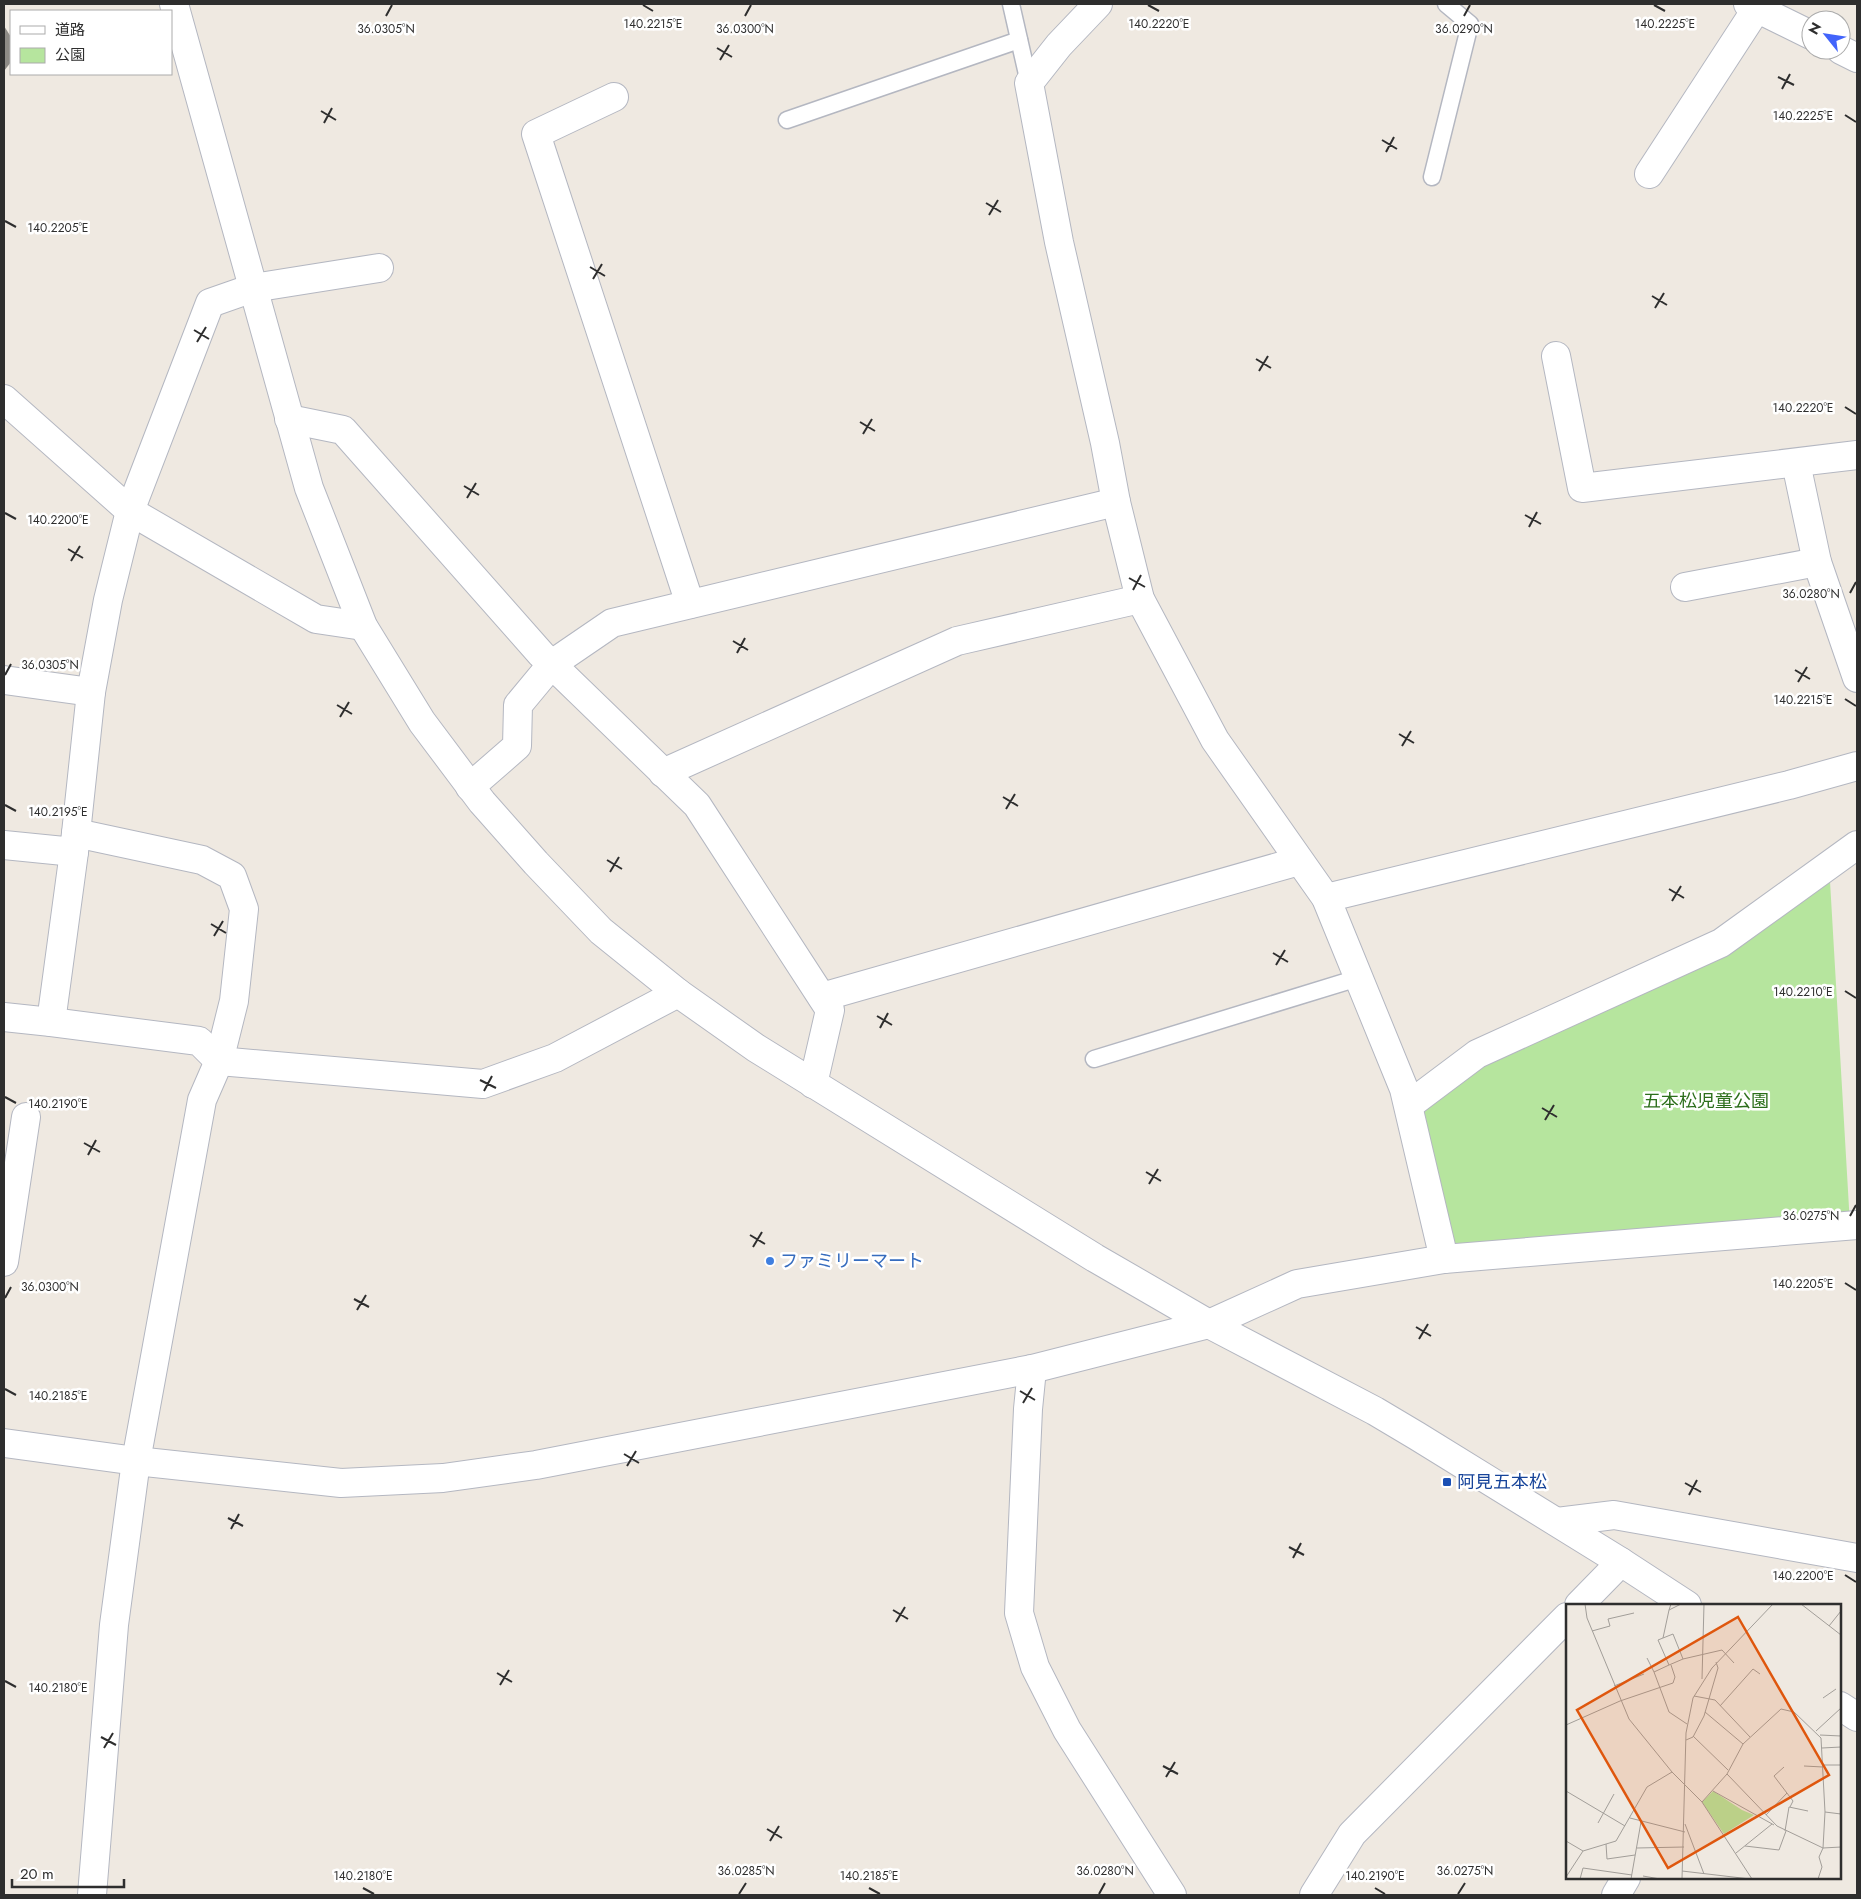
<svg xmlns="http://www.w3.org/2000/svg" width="1861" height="1899" viewBox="0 0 1861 1899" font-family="Jost,'Noto Sans JP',sans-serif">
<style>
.green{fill:#b6e59e}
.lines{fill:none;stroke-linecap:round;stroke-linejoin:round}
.lane-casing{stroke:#b4b7c1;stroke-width:19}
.street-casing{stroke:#b4b7c1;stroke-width:30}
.secondary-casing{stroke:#b4b7c1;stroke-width:30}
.lane{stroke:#fff;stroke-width:16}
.street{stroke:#fff;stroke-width:28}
.secondary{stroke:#fff;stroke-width:28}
.shaded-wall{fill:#8e8b86}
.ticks{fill:none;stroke:#2e2e2e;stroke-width:2}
.shop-dot{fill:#3f7fe0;stroke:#fff;stroke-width:2}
.transit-dot{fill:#1a4fb4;stroke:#fff;stroke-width:2}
.labels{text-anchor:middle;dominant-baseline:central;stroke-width:5;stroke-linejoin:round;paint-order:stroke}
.park-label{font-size:18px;fill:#2c6e1b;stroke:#fff}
.shop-label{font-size:18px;fill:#366cbe;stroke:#fff;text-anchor:start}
.transit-label{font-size:18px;fill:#164399;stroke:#fff;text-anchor:start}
.inset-road{fill:none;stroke:#a29e99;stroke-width:1}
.view{fill:#df570e;fill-opacity:0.15;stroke:#df570e;stroke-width:2.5}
.inset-edge{fill:none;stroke:#2e2e2e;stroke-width:2.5}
.ticks-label{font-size:12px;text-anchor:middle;fill:#2e2e2e;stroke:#fff;stroke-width:5;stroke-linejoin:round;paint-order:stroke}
</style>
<rect width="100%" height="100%" fill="#efe9e1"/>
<polygon class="green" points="1829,864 1850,1225 1444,1259 1409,1105 1477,1054 1721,943"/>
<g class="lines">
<defs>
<g id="lane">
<polyline points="1011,4 1029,83"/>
<polyline points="787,120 1019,40"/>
<polyline points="1432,177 1470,24 1446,4"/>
<polyline points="1094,1059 1358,978"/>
</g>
<g id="street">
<polyline points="1098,4 1059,45 1029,83 1059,242 1105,443 1116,502 1140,599 1215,740 1326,898 1404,1089 1444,1259"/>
<polyline points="1748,4 1811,35"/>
<polyline points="1841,50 1857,58"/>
<polyline points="614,97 536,134 690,604"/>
<polyline points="1649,174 1757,8"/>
<polyline points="1556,356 1582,488 1857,455"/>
<polyline points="4,399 130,511 316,619 363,626"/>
<polyline points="289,419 343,430 541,654 697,805 830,1010 813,1084"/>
<polyline points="1796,463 1817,562 1857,678"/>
<polyline points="1685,587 1817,562"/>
<polyline points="4,680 91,692 108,600 130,511 210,303 253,288 379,268"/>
<polyline points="663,773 957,641 1140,599"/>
<polyline points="470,787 517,746 518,705 552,664 612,623 1116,502"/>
<polyline points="76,833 202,860 232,876 244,909 234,1001 219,1061 202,1100 136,1461 114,1625 92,1895"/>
<polyline points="4,845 74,852 91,692"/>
<polyline points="1326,898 1789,785 1857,766"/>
<polyline points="822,997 1299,861"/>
<polyline points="4,1017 51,1022 74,852"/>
<polyline points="51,1022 199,1041 219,1061 483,1084 555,1058 678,993"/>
<polyline points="1409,1105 1477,1054 1721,943 1857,845"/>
<polyline points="4,1262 26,1117"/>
<polyline points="1209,1324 1297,1284 1444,1259 1857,1225"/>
<polyline points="1032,1369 1028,1409 1019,1613 1035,1667 1067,1730 1172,1895"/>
<polyline points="1557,1522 1614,1515 1857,1558"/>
<polyline points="1579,1605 1621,1562"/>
<polyline points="1314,1895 1352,1834 1567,1617"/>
<polyline points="1616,1895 1626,1878"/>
</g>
<g id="secondary">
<polyline points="174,4 309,488 363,626 422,722 482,802 536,863 601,931 678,993 756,1048 1095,1258 1209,1324 1375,1411 1417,1436 1621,1562 1687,1605"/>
<polyline points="4,1443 136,1461 341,1483 443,1478 536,1465 1032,1369 1209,1324"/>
<polyline points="1840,1706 1857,1717"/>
</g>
</defs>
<use href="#lane" class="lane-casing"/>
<use href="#street" class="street-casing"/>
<use href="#secondary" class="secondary-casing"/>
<use href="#lane" class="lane"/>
<use href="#street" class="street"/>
<use href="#secondary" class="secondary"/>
</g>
<polygon class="shaded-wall" points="4,26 11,37 11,62 4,71"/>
<path class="ticks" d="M643,5L653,11M1148,5L1159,11M1654,5L1665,11M386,16L392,5M745,16L751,5M1464,16L1470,5M717,48L732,57M720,60L729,45M1778,77L1794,85M1782,89L1790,74M321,111L336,120M1845,115L1856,122M324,123L332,108M1382,140L1397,149M1386,152L1394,137M986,203L1001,212M989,215L998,200M5,221L16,227M590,267L605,276M593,279L602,264M1652,296L1667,305M1655,308L1664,293M194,330L209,339M197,342L206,327M1256,359L1271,368M1259,371L1268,356M1845,407L1856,414M860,422L875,431M863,434L872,419M464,486L479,495M467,498L476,483M5,513L16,519M1525,515L1541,524M1529,527L1537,512M68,549L83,558M71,561L80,546M1129,578L1145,587M1133,590L1141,575M1850,593L1856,582M733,641L748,650M737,653L745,638M1795,670L1810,679M5,675L11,664M1798,682L1807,667M1845,699L1856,706M337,705L352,714M340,717L349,702M1399,734L1414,743M1402,746L1411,731M1003,797L1018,806M5,805L16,811M1006,809L1015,794M607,860L622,869M610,872L619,857M1669,889L1684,898M1672,901L1681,886M211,924L226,933M214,936L223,921M1273,953L1288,962M1276,965L1285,950M1845,991L1856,998M877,1016L892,1025M880,1028L888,1013M480,1080L496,1088M484,1091L492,1076M5,1097L16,1103M1542,1108L1557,1117M1545,1120L1554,1105M84,1143L100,1152M88,1155L96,1140M1146,1172L1161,1181M1149,1184L1158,1169M1850,1216L1856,1205M750,1235L765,1244M753,1247L762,1232M1845,1283L1856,1290M5,1298L11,1287M354,1299L369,1307M357,1310L366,1295M1416,1327L1431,1336M1419,1339L1428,1324M5,1389L16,1395M1020,1391L1035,1400M1023,1403L1032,1388M624,1454L639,1463M627,1466L636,1451M1685,1483L1701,1492M1689,1495L1697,1480M228,1518L243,1526M231,1529L239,1514M1289,1547L1304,1555M1293,1558L1301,1543M1845,1575L1856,1582M893,1610L908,1619M896,1622L905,1607M497,1673L512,1682M5,1681L16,1687M500,1685L509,1670M101,1737L116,1745M104,1748L113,1733M1163,1766L1178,1774M1166,1777L1175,1762M767,1829L782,1838M770,1841L779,1826M363,1888L374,1894M869,1888L880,1894M1375,1888L1385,1894M739,1894L746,1883M1099,1894L1105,1883M1458,1894L1465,1883"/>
<circle class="shop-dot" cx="770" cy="1261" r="5"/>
<rect class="transit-dot" x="1442" y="1477" width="10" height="10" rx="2.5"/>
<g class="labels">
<g class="park-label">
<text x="1706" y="1101">五本松児童公園</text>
</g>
<g class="shop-label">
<text x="780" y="1261">ファミリーマート</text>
</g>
<g class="transit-label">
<text x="1457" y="1482">阿見五本松</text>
</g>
</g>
<g transform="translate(1566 1604)">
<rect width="275" height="275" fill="#efe9e1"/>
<path d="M147,187L176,206L188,211L158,230L136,198Z" fill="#b6e59e"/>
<path class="inset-road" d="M19,0L21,14L63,115L106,168L136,198L186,275M105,0L103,6L115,0M235,0L275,31M103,6L97,34L107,30L117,55L156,46L168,59M263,22L275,7M26,27L44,22L42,15L68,9M97,34L92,36L103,61L117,55M81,54L88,68L103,61M88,68L103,108L121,120M136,75L138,0M48,82L78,70M128,92L149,96L184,133M257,94L270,85M154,102L187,65L194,70M139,108L177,140M0,121L54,97L107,79L109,73L105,61M250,127L275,104M254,131L275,132M127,132L162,166M120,136L127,133L138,112L152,64L150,58M256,144L275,143M257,161H275M238,162L257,163M218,163L208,172L227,197L224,203M161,170L211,222L257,244L275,243M0,187L59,222M147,187L208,221M136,198L161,170L177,140L215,105L228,108L255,134L259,208L257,244L253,253L256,263L252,275M259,208L275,210M200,211L221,189M64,214L119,228M32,219L48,190M119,220L138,270M219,227L223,203L242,207M0,237L17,247M40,240L41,255L69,251M179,242L213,246L220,227M71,244L118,243M170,249L206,220M116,267L184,275M77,272L94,275M0,273L17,247L50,237L81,183L106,168M14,275L17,264L66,271M65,275L75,218M116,275L120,129L127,94L146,64L207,0"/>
<path class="view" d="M172,13L263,171L102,264L11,106Z"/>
<rect width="275" height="275" class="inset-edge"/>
</g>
<g class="ticks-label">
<text x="653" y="28">140.2215°E</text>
<text x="1159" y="28">140.2220°E</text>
<text x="1665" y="28">140.2225°E</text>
<text x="386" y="33">36.0305°N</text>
<text x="745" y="33">36.0300°N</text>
<text x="1464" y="33">36.0290°N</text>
<text x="1803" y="120">140.2225°E</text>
<text x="58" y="232">140.2205°E</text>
<text x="1803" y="412">140.2220°E</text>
<text x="58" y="524">140.2200°E</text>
<text x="1811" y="598">36.0280°N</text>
<text x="50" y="669">36.0305°N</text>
<text x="1803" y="704">140.2215°E</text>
<text x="58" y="816">140.2195°E</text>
<text x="1803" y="996">140.2210°E</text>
<text x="58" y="1108">140.2190°E</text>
<text x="1811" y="1220">36.0275°N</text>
<text x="1803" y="1288">140.2205°E</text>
<text x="50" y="1291">36.0300°N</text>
<text x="58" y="1400">140.2185°E</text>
<text x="1803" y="1580">140.2200°E</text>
<text x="58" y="1692">140.2180°E</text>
<text x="746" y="1875">36.0285°N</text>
<text x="1105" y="1875">36.0280°N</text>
<text x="1465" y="1875">36.0275°N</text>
<text x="363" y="1880">140.2180°E</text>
<text x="869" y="1880">140.2185°E</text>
<text x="1375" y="1880">140.2190°E</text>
</g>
<rect width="1861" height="1899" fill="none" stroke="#2e2e2e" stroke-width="10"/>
<rect x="10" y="10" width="162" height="65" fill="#ffffff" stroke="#ababab"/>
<rect x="20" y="26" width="25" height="8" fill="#ffffff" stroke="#ababab"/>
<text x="55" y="35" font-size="15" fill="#2e2e2e">道路</text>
<rect x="20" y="48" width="25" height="15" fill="#b6e59e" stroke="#ababab"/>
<text x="55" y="60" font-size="15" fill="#2e2e2e">公園</text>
<g transform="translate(1826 35) rotate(300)"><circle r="24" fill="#ffffff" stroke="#ababab"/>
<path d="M0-4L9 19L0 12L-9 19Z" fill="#4264fb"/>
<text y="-8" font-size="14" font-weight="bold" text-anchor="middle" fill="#2e2e2e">N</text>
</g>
<path d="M12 1879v8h112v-8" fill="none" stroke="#2e2e2e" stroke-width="2.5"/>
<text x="20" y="1879" font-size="15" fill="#2e2e2e" stroke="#ffffff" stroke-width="4" paint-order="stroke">20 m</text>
</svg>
